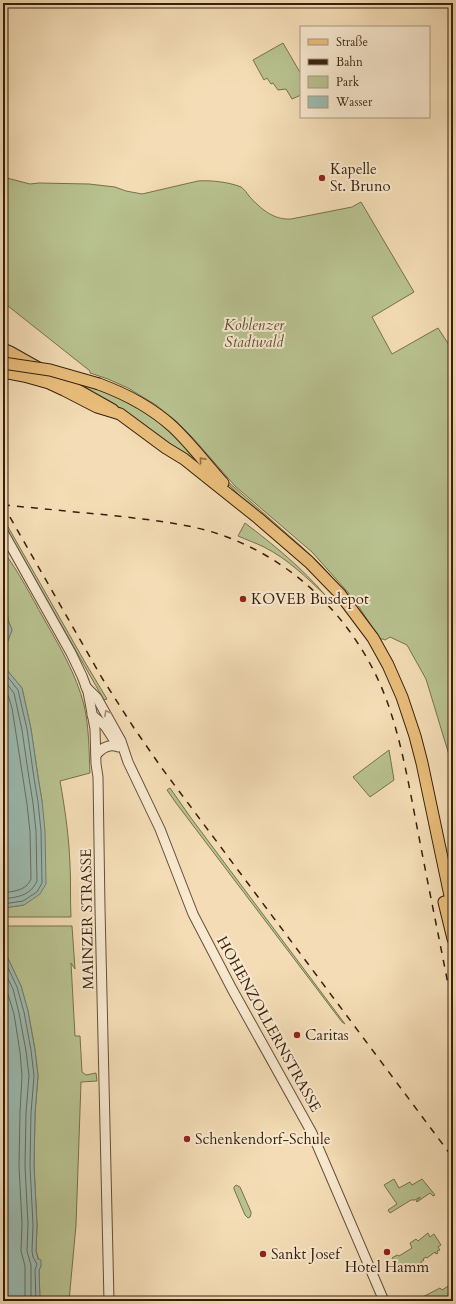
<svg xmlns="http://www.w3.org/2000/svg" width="456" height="1304" viewBox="0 0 456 1304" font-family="Cardo,serif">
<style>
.green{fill:#b8c290;stroke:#78704e}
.water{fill:#9cbbb1;stroke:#747d6f}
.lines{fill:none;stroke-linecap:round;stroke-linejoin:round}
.shore{stroke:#6a6d5e;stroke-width:1}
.tertiary-casing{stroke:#664e36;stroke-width:11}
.primary-casing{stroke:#371f0b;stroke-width:13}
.trunk-casing{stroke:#371f0b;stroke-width:13}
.tertiary{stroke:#f8e9d0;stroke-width:9}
.primary{stroke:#eabe7b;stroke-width:11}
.trunk{stroke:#eabe7b;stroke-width:11}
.rail{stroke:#371f0b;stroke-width:1.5;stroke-dasharray:7 7;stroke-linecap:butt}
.trunk-bridge-casing{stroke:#371f0b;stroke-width:13;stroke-linecap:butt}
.trunk-bridge{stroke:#eabe7b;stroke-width:11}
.oneway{stroke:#906e43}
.oneway2{stroke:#a18e77}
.poi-dot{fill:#8f2418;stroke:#f8e9d0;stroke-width:1.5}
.labels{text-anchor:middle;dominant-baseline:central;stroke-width:4;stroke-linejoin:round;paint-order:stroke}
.poi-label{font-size:15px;fill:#371f0b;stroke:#f8e9d0;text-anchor:start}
.park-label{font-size:15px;font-style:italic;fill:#5e5033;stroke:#f8e9d0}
.street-label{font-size:15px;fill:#371f0b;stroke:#f8e9d0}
</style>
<rect width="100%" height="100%" fill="#f4ddb6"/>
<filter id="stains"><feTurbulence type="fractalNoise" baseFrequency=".005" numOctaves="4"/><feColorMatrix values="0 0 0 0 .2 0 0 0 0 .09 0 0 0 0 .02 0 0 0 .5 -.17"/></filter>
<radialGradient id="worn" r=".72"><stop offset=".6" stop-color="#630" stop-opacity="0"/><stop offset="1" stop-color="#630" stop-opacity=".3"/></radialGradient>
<g class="green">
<polygon points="283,43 301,74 301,95 292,99 286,89 278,90 273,83 271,84 267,78 264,80 253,60"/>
<path d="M3,177L30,184L39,183L89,184L115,187L126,191L142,194L198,181C210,180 229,182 241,187C244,189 247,193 249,196C261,209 273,220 291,219L352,207L361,202L414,292L372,317L392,354L438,328L453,351V768L426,679L407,645L390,637L385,640L383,639H380L353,598L312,552L235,486L192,437L176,421L156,405L128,388L108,379L90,373V371L3,302Z"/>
<path d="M100,379L127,390L155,406L172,420L191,439L226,480L302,547L320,564L351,598L379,641L378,642C360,614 340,585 317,562C293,539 266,519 241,497C222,479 206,458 188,438C164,413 133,392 100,381Z"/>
<polygon points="87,384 97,386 148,412 176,436 215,479 86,389"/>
<polygon points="3,518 86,664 107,699 104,700 7,530 3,521"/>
<path d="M245,523C274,545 302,568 326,596C307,578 288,559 264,547C256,543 247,540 238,536Z"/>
<path d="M3,551C19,572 31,596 44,619C60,647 76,674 84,705C89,727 89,750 90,773L60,781C65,809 69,837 70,865C71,882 70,900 71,917H3V908L24,905L42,801L38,777L31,729L22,688L6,669L5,648L12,630L8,620L7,609L3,605Z"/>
<polygon points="389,750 394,780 370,797 353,777"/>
<polygon points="170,788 191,818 345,1024 342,1022 176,803 167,790"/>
<polygon points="3,926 72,926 75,969 71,963 75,1036 80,1036 82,1072 86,1075 96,1073 97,1081 81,1082 76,1225 69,1301 40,1301 39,1270 41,1266 36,1251 37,1225 34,1166 35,1113 38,1076 35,1050 28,1011 21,986 3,948"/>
<polygon points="394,1179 399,1188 410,1182 412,1185 422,1179 435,1195 433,1196 430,1193 417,1202 416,1201 420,1198 420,1197 415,1200 411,1200 390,1213 388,1210 397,1204 384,1185"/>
<polygon points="236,1185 240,1187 251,1212 251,1214 250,1217 248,1218 245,1215 234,1189 234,1187"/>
<polygon points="428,1233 430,1237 434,1234 441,1245 438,1247 440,1250 437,1251 438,1253 436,1254 435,1252 427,1258 426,1257 423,1259 424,1260 421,1262 421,1263 408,1270 405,1266 397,1271 392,1258 397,1255 399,1256 412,1248 410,1243 416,1239 418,1241"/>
<polygon points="453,1282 453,1297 447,1301 433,1301 432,1299 429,1301 415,1301 440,1288 442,1290 450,1285 450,1284"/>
</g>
<g class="water">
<polygon points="3,605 7,609 8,620 12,630 5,648 6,669 22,688 31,729 38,777 42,801 45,831 46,884 40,894 24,905 3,908"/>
<polygon points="3,948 21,986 28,1011 35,1050 38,1076 35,1113 34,1166 37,1225 36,1251 38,1259 41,1260 41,1266 39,1270 40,1301 3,1301"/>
</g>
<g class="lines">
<g class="shore">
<polyline points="3,671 18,690 27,729 34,778 38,802 41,831 42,883 37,892 23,901 3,904"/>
<path d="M3,679L14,693L22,730L29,778L33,803L36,831L37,881C30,896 18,897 3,899"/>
<path d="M3,689L8,695L12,708L27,804L30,832L31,879C26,891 14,891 3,893"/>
<polyline points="3,957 17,987 24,1012 31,1050 34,1076 31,1113 30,1166 33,1225 32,1251 33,1257 37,1264 35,1270 36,1301"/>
<polyline points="3,969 13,989 19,1013 26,1051 29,1076 26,1113 25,1166 28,1224 27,1251 31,1265 31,1301"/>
<polyline points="3,983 7,991 14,1014 20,1052 22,1076 20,1112 19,1166 22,1224 21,1251 25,1266 25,1301"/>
</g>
<defs>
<g id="tertiary">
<polyline points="3,532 71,653 82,676 88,692 95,729 96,764 98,777 100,908 109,1301"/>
<polyline points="86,687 97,698 121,741 128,762 160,829 193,914 232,989 312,1133 384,1301"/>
<polyline points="92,715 105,726 116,743"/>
<path d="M96,755C102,748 109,743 118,747"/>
</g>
<polyline id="primary" points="3,349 10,352 113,410"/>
<g id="trunk">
<polyline points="3,372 24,376 49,383 64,390 97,407 120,414 166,448 184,459 258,518 309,562 340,594 373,638 388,665 402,697 415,736 422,763 453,910"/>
<path d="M99,384C126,394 151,407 173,427C191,444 206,464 223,483"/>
<polyline points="444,902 453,939"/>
</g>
</defs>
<use href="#tertiary" class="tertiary-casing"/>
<use href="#primary" class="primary-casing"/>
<use href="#trunk" class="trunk-casing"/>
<use href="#tertiary" class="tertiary"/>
<use href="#primary" class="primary"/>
<use href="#trunk" class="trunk"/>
<g class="rail">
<polyline points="3,505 102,678 134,728 161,767 453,1158"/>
<path d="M3,505C38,508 73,512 108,515C142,519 176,522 209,531C292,555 359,622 388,704C403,747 410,792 419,837C430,895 442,952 453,1010"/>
</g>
<defs>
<polyline id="trunk-bridge" points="3,363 50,370 99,384"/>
</defs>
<use href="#trunk-bridge" class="trunk-bridge-casing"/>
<use href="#trunk-bridge" class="trunk-bridge"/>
</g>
<defs><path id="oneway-chevron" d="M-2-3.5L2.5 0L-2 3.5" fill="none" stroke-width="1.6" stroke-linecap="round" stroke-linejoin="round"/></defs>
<use class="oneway" href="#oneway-chevron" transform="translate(202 460) rotate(-131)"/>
<use class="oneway2" href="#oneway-chevron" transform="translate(107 713) rotate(-119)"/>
<g class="poi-dot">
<circle cx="322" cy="178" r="4"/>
<circle cx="243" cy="599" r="4"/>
<circle cx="297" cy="1035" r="4"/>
<circle cx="187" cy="1139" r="4"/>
<circle cx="387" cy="1252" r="4"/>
<circle cx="263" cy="1254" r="4"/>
</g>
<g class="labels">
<g class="poi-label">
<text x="330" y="169">Kapelle<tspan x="330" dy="17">St. Bruno</tspan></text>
<text x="251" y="599">KOVEB Busdepot</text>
<text x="305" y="1035">Caritas</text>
<text x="195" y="1139">Schenkendorf-Schule</text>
<text x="271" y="1254">Sankt Josef</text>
<text x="387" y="1267" text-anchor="middle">Hotel Hamm</text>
</g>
<g class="park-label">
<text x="254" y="325">Koblenzer<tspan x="254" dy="17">Stadtwald</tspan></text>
</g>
<g class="street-label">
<text transform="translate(87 919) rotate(-91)">MAINZER STRASSE</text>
<text transform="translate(269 1024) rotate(61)">HOHENZOLLERNSTRASSE</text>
</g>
</g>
<rect width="456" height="1304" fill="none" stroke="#f4ddb6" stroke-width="16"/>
<rect x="4" y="4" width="448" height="1296" fill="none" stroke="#371f0b" stroke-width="2"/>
<rect x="8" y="8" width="440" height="1288" fill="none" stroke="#371f0b"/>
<rect x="300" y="26" width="130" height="92" fill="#f8e9d0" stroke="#ab9881"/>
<rect x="308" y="39" width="20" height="6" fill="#eabe7b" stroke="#ab9881"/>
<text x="336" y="46" font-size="12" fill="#371f0b">Straße</text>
<rect x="308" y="59" width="20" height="6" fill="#371f0b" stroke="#ab9881"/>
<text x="336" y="66" font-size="12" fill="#371f0b">Bahn</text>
<rect x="308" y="76" width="20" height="12" fill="#b8c290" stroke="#ab9881"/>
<text x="336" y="86" font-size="12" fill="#371f0b">Park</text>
<rect x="308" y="96" width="20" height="12" fill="#9cbbb1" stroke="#ab9881"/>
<text x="336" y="106" font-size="12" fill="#371f0b">Wasser</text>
<rect width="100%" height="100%" filter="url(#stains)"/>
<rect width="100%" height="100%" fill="url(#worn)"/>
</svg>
